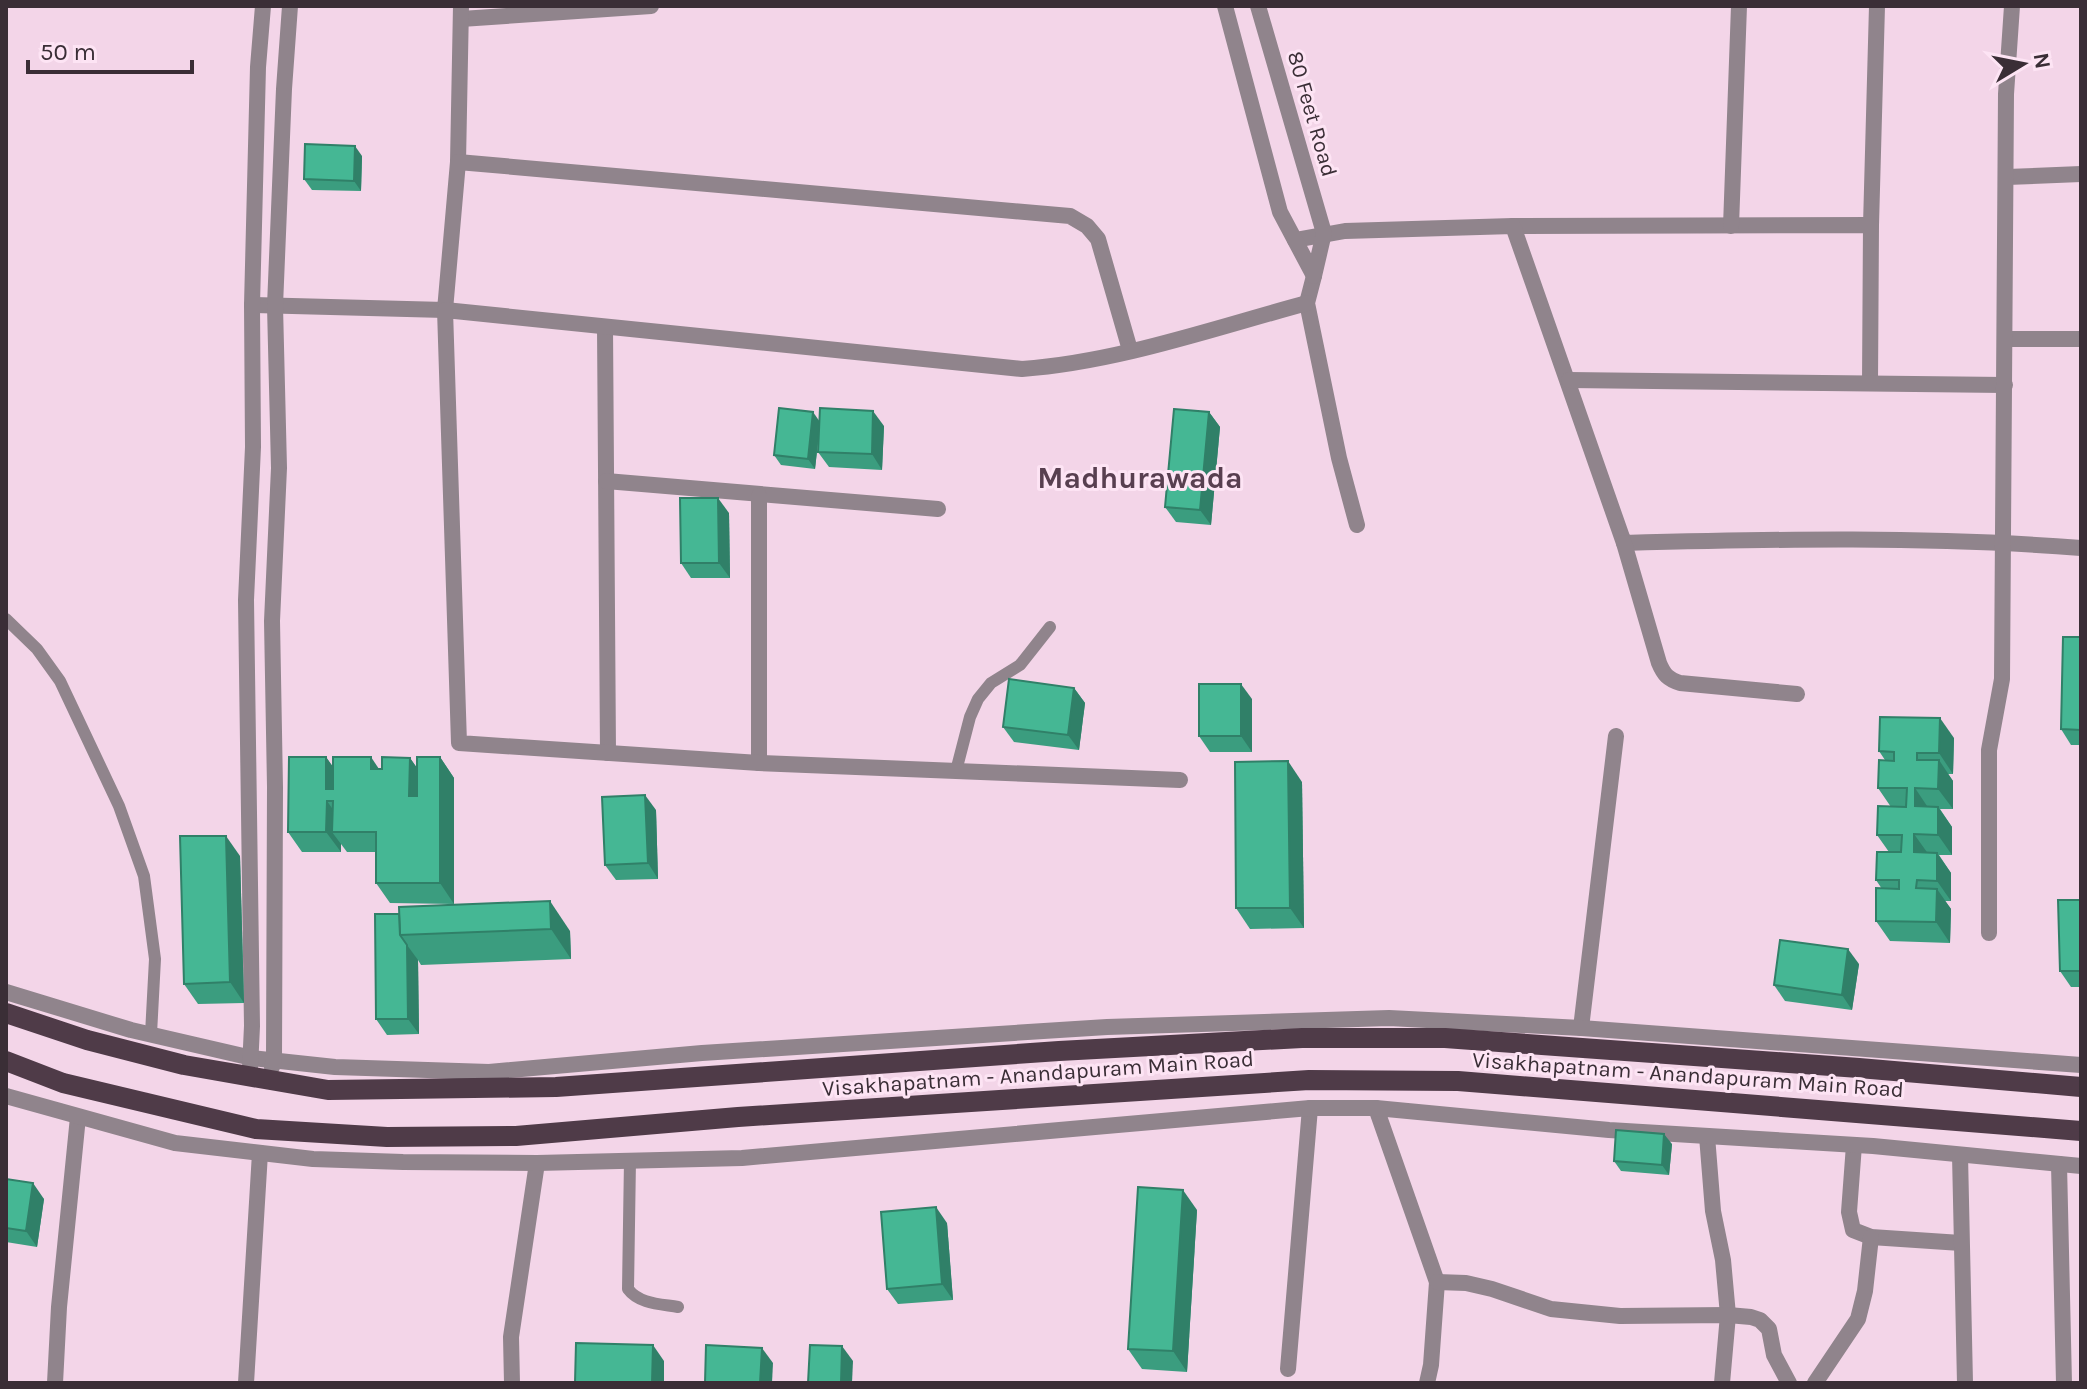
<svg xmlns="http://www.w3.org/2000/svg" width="2087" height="1389" viewBox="0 0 2087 1389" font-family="Karla,sans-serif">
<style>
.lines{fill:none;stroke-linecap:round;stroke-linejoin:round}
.service{stroke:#90848c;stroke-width:12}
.minor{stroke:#90848c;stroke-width:16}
.tertiary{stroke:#90848c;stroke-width:16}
.primary{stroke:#4f3b48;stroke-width:20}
.wall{fill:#3b9d7f}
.shaded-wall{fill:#308068}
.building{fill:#45b794;stroke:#308068;stroke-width:2}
.labels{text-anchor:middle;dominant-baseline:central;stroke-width:6;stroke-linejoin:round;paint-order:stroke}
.street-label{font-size:22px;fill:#3a2e36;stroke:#fde4f4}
.district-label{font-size:30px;font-weight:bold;fill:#583f50;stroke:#fde4f4}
</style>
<rect width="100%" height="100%" fill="#f3d5e8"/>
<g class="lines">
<g class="service">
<polyline points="6,619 37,649 60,681 119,806 144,876 155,959 151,1034"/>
<polyline points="956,771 970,717 978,699 991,683 1020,665 1050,627"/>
<path d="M630,1160L628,1289C639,1304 661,1304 678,1307"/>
</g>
<g class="minor">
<polyline points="461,19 651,6"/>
<polyline points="458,162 461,6"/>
<polyline points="2007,177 2081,174"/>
<polyline points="1871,225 1877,6"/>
<polyline points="1513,226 1871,225 1870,383"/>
<polyline points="1731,226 1739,6"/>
<path d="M1295,240L1345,231L1513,226L1624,543C1776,539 1929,536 2081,548"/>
<polyline points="1314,276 1307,303 1339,458 1357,525"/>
<polyline points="252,305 445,310 458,162 1070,216 1087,226 1098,239 1130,350"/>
<polyline points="605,327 608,753"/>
<polyline points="2005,339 2081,339"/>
<polyline points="1569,380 2005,385"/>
<polyline points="606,481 938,509"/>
<path d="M1624,543L1659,663C1664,675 1668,679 1680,683L1797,694"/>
<polyline points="759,763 759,496"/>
<path d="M1180,780L759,763L459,743L445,310L1022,369C1118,362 1214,328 1307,303"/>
<polyline points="1989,933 1989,750 2002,679 2006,94 2012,6"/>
<polyline points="1581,1028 1616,736"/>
<polyline points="1376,1108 1437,1282 1431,1365 1427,1383"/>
<polyline points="1707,1136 1713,1211 1723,1260 1728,1315 1722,1383"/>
<polyline points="1854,1145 1849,1212 1853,1230 1871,1237 1961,1243"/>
<polyline points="1960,1155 1965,1383"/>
<polyline points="2059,1164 2064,1383"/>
<polyline points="1437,1282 1466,1283 1492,1289 1551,1309 1620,1316 1728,1315 1751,1317 1760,1320 1769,1329 1774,1355 1789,1383"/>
<polyline points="1288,1369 1310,1108"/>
<polyline points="55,1383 59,1307 78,1117"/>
<polyline points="246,1383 260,1153"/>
<polyline points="512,1383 511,1337 537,1163"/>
<polyline points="1815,1383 1858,1319 1865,1291 1871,1237"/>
</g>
<g class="tertiary">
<polyline points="1225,6 1280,212 1314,276 1324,233 1258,6"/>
<polyline points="6,992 131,1030 252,1058 335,1067 489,1072 702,1053 1107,1027 1389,1018 1581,1028 2081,1065"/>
<polyline points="272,1067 274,1060 275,787 272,621 279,468 275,306 284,89 290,6"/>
<polyline points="250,1068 252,1026 246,600 253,447 252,305 258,67 263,6"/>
<polyline points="6,1096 175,1143 313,1159 403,1162 537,1163 742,1158 1310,1108 1376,1108 1609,1130 1873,1146 2081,1166"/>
</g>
<g class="primary">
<polyline points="6,1013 87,1040 184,1065 328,1090 556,1087 1059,1051 1302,1038 1445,1038 1859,1068 2081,1087"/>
<polyline points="6,1061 63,1083 256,1129 387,1137 516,1136 738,1117 1309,1080 1458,1081 2081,1131"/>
</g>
</g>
<g class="wall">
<polygon points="362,156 361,191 312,190 304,179"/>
<polygon points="1209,412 1220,427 1211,525 1176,522 1165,507"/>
<polygon points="819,421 884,426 882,470 829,467 818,452 819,435 815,469 781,465 774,455"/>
<polygon points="729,513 730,578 691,578 681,563"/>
<polygon points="2081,637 2081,745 2071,745 2061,729"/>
<polygon points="1074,688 1085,703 1079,750 1014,742 1003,727"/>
<polygon points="1252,699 1252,752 1210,752 1199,736"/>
<polygon points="1954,738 1953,774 1948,774 1953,781 1953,809 1940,809 1952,827 1952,855 1939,855 1951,873 1951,901 1945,901 1951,909 1950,943 1890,941 1876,921 1882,889 1876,880 1889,852 1877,835 1891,807 1878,788 1885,760 1879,751"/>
<polygon points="326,757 333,767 382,769 410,758 417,768 440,757 454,778 454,904 390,903 376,883 376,852 347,852 341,844 341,852 302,852 288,832"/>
<polygon points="1302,782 1304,928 1250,929 1236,908"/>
<polygon points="656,810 658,879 616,880 605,865"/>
<polygon points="240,856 244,1003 198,1004 184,984"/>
<polygon points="2081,900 2081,987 2071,987 2060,971"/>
<polygon points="375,914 570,931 571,959 421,965 418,960 419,1034 387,1035 376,1019"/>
<polygon points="1859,964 1852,1010 1785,1001 1774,985"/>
<polygon points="1672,1144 1669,1175 1621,1171 1614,1161"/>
<polygon points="6,1179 44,1199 37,1247 6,1242"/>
<polygon points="1197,1210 1187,1372 1142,1369 1128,1349"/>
<polygon points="947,1223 953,1300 898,1304 887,1289"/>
</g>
<g class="shaded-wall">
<polygon points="355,146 362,156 361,191 354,181"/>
<polygon points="873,411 884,426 882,470 872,454"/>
<polygon points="813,412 820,422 815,469 808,459"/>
<polygon points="1209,412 1220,427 1211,525 1200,510"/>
<polygon points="718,498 729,513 730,578 719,563"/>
<polygon points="1241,684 1252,699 1252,752 1241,736"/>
<polygon points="1074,688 1085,703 1079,750 1068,735"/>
<polygon points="1940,718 1954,738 1953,774 1939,753"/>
<polygon points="326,757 340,777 341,809 326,789"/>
<polygon points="371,757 385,778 371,769"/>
<polygon points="440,757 454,778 454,904 440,883"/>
<polygon points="410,758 424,778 424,816 409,796"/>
<polygon points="1939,760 1953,781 1953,809 1938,789"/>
<polygon points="1288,761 1302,782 1304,928 1290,908"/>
<polygon points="1915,788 1929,809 1915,806"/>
<polygon points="645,795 656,810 658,879 648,863"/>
<polygon points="327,801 341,821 332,832 341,844 341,852 326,832"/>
<polygon points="1938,807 1952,827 1952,855 1938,835"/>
<polygon points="1914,834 1929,855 1914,852"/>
<polygon points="226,836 240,856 244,1003 230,982"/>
<polygon points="1937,853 1951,873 1951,901 1937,881"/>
<polygon points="1937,889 1951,909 1950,943 1936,922"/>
<polygon points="550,901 570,931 571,959 551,929"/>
<polygon points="407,945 418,960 419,1034 408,1019"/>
<polygon points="1848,949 1859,964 1852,1010 1842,995"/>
<polygon points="1664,1134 1672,1144 1669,1175 1662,1165"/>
<polygon points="33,1183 44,1199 37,1247 26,1231"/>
<polygon points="1183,1190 1197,1210 1187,1372 1173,1351"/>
<polygon points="936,1207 947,1223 953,1300 942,1284"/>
<polygon points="653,1345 664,1361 664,1383 652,1383"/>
<polygon points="842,1346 853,1361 852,1383 841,1383"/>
<polygon points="762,1348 773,1363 772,1383 760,1383"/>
</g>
<g class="building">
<polygon points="305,144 355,146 354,181 304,179"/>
<polygon points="779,408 813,412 808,459 774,455"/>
<polygon points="820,408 873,411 872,454 818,452"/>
<polygon points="1174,409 1209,412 1200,510 1165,507"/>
<polygon points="680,498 718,498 719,563 681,563"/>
<polygon points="2063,637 2081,637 2081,730 2061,729"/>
<polygon points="1009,679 1074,688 1068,735 1003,727"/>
<rect x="1199" y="684" width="42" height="52"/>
<polygon points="1880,717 1940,718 1939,753 1917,753 1917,760 1939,760 1938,789 1915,788 1915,806 1938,807 1938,835 1914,834 1914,852 1937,853 1937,881 1917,880 1916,888 1937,889 1936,922 1876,921 1876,888 1899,889 1899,880 1876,880 1877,852 1901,852 1902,835 1877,835 1878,806 1906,807 1907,788 1878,788 1879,760 1894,761 1894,752 1879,751"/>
<polygon points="289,757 326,757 326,789 333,789 333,757 371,757 371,769 382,769 382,757 410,758 409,796 417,796 417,757 440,757 440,883 376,883 376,832 332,832 333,801 327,801 326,832 288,832"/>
<polygon points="1288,761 1290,908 1236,908 1235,762"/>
<polygon points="645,795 648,863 605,865 602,797"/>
<polygon points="180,836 226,836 230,982 184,984"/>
<polygon points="2058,900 2081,900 2081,971 2060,971"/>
<polygon points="550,901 551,929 400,935 399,907"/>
<polygon points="375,914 399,914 400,935 407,945 408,1019 376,1019"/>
<polygon points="1780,940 1848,949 1842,995 1774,985"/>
<polygon points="1616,1130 1664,1134 1662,1165 1614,1161"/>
<polygon points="6,1179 33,1183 26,1231 6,1228"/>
<polygon points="1138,1187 1183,1190 1173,1351 1128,1349"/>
<polygon points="936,1207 942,1284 887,1289 881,1212"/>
<polygon points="576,1343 653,1345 652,1383 575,1383"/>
<polygon points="706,1345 762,1348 760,1383 705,1383"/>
<polygon points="810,1345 842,1346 841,1383 808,1383"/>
</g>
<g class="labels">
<g class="street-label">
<text transform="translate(1312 114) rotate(74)">80 Feet Road</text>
<text transform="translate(1038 1074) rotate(-4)">Visakhapatnam - Anandapuram Main Road</text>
<text transform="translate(1688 1075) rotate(4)">Visakhapatnam - Anandapuram Main Road</text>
</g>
<g class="district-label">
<text x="1140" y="478">Madhurawada</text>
</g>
</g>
<rect width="2087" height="1389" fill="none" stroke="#3a2e36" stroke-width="16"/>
<g transform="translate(2023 64) rotate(80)" stroke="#fde4f4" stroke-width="6" paint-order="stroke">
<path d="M0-6L14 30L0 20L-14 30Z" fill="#3a2e36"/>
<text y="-12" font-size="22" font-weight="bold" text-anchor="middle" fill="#3a2e36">N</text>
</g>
<path d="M28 60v12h164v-12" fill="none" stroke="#3a2e36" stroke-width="4"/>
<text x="40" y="60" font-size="24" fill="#3a2e36" stroke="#fde4f4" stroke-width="6" paint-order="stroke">50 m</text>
</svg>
